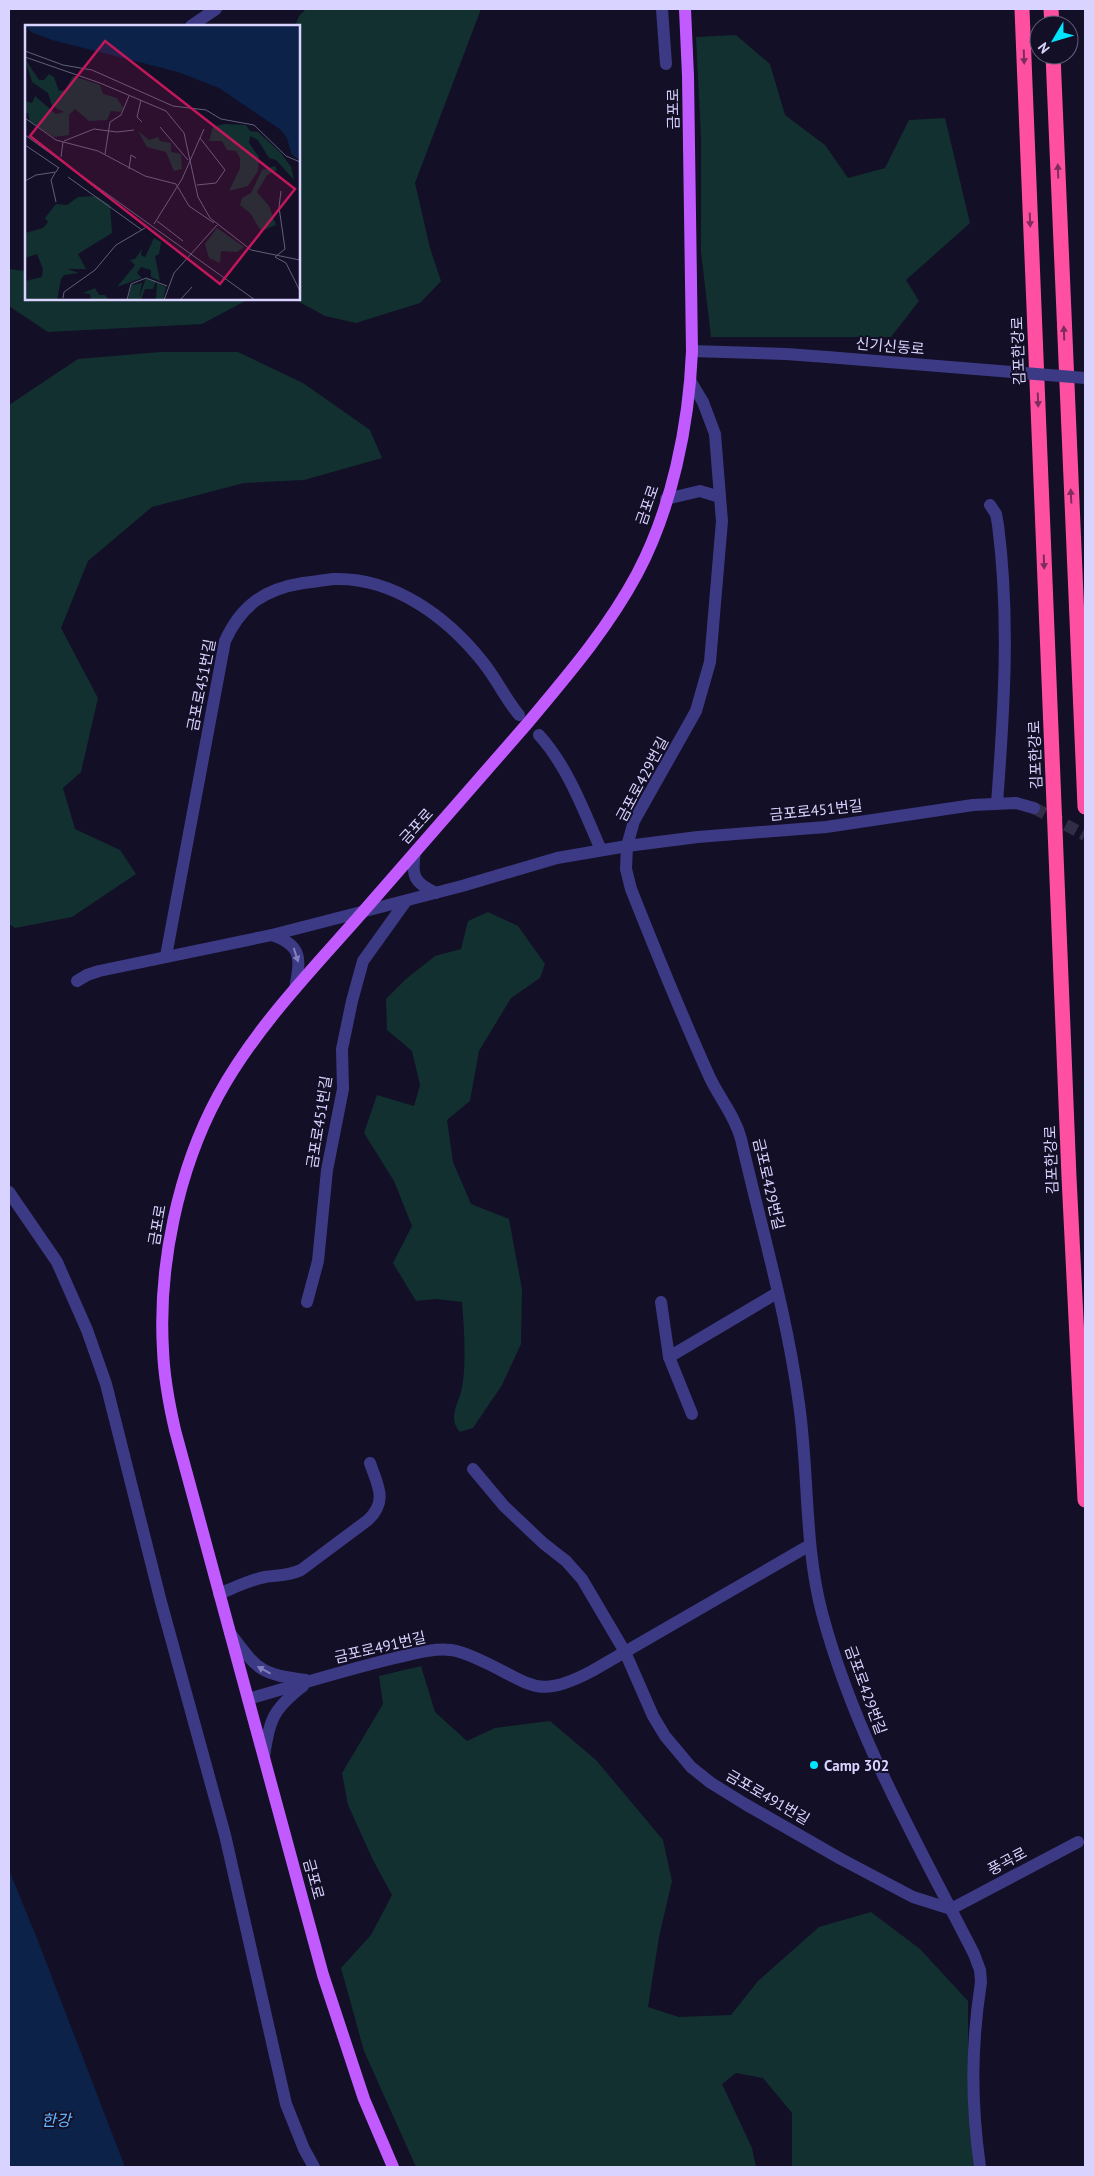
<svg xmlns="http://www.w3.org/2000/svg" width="1094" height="2176" viewBox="0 0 1094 2176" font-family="'PT Sans','Noto Sans KR',sans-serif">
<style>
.green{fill:#12302f}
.water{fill:#0c2248}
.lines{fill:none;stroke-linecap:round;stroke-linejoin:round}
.minor-tunnel{stroke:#312d47;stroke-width:12;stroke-dasharray:12 6;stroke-linecap:butt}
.minor{stroke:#3d3a85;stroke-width:12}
.major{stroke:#c25bff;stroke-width:12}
.highway{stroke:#ff4fa3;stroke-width:15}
.minor-bridge{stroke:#3d3a85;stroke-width:12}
.oneway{fill:#7d2c5e}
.oneway2{fill:#837fbc}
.poi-dot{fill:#00e5ff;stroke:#130f26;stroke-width:2}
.labels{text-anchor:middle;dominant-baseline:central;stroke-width:4;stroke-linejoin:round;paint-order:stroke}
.street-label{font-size:15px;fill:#d9d4ff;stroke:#130f26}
.poi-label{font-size:15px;font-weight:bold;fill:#d9d4ff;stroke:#130f26;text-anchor:start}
.water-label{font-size:16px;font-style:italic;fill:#62b6ff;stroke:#130f26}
.inset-road{fill:none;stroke:#625e7d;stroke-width:1}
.view{fill:#c2185b;fill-opacity:0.15;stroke:#c2185b;stroke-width:2.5}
.inset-edge{fill:none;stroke:#d9d4ff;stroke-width:2.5}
</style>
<rect width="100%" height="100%" fill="#130f26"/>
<g class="green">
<polygon points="306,9 481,9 415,183 430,248 441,281 420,303 356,323 325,316 294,299 299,299 299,26 295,26 299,16"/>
<polygon points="736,35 770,64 785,115 825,145 848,178 885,168 909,120 945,118 970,223 906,280 919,301 891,337 711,337 701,252 701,137 696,37"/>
<polygon points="9,269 26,271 26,299 249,299 202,324 48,332 9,306"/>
<polygon points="160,352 238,352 303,383 370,430 382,458 304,480 244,483 152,507 88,561 61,628 98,698 81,772 63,788 75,829 120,850 136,874 72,917 15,928 9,924 9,405 78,359"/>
<path d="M488,912L518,926L545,964L540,978L511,998L479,1051L470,1101L447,1120L453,1162L471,1204L509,1219L522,1289L521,1344L502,1385L473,1428L460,1432C448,1419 457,1406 461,1392C467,1367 464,1327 462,1302L436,1299L416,1301L393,1263L412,1226L394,1181L364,1133L377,1095L414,1106L420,1085L412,1051L387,1030L386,999L406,979L435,956L461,949L468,921Z"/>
<polygon points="421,1666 435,1712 467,1741 495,1728 550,1721 596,1760 663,1840 672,1881 659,1937 648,2007 679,2017 731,2015 758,1981 819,1927 871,1912 920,1949 968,2001 968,2072 976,2167 792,2167 792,2113 763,2078 736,2073 722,2084 752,2148 756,2167 416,2167 364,2051 341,1968 371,1935 392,1895 373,1860 348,1805 342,1773 383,1704 379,1676"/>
</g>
<polygon class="water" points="9,1870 36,1936 125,2167 9,2167"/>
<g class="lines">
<polyline class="minor-tunnel" points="1034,808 1085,835"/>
<g class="minor">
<polyline points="662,9 666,64"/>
<polyline points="191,26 216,9"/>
<polyline points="692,351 786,354 827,357"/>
<path d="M691,382L703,402L715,434L720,497L722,521L710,662L696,711L634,821L627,846L626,869L631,889C656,952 682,1016 710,1078C720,1099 735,1116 741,1139C761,1227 787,1314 799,1404C809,1473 804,1545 822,1613C855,1736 917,1842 974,1954L980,1970L981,1982C971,2047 971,2102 980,2167"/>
<polyline points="666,499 700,491 720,497"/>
<path d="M990,505L996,514L998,525C1010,618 1004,711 997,803"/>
<path d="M539,735C568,767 584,811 601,850"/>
<path d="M415,852C411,876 414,883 436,893"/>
<path d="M272,935C304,946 300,960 295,989"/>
<path d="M166,956L225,641C241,605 265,589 303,583C313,582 324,580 334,579C393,577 447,617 482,661C496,678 505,698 519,715"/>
<polyline points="77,981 87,975 99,971 272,935 462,886 557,858 627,846 698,837 826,827 973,805 1016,803 1034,808"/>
<polyline points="9,1192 57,1262 87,1330 106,1384 161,1602 225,1835 286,2104 304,2149 314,2167"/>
<polyline points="307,1302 318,1261 327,1170 343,1089 342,1049 352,1001 363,961 406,901"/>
<polyline points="661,1302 669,1357 777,1293"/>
<polyline points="669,1357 692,1414"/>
<polyline points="473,1469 504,1506 543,1543 566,1561 582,1579 625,1652 653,1716 665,1736 691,1767 711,1783 745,1804 841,1859 913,1897 951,1909"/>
<path d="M219,1594C234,1588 249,1580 265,1577C278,1575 288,1576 301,1570L368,1520C388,1501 378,1486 370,1463"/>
<path d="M230,1633C258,1670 259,1674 306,1680"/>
<path d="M248,1699C297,1685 345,1670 395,1658C413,1654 433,1648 451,1650C461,1651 471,1656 480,1660C531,1683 536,1701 592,1671L810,1545"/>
<path d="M264,1757C269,1720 273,1709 303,1686"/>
<polyline points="951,1909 1078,1842"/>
</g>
<path class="major" d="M393,2167L364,2099L323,1975L175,1430C169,1404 164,1377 163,1350C158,1266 178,1170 218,1096C255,1028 311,971 361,914C416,851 471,788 526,725C566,677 607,630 637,574C672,508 689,425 692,351L688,76L685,9"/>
<g class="highway">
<polyline points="1022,9 1069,1177 1085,1500"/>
<polyline points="1051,9 1052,25"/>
<polyline points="1053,55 1085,807"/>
</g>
<polyline class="minor-bridge" points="827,357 1085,378"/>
</g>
<defs><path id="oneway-solid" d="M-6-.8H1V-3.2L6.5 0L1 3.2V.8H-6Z" transform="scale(1.25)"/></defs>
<g class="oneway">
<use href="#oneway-solid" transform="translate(1024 57) rotate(88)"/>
<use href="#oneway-solid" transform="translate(1058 171) rotate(-92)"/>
<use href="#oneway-solid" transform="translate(1030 220) rotate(88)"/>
<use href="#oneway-solid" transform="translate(1064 333) rotate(-92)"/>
<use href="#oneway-solid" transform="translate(1038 400) rotate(88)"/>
<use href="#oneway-solid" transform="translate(1071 496) rotate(-93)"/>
<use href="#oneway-solid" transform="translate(1044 562) rotate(88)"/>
</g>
<g class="oneway2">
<use href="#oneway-solid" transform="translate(296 955) rotate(72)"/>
<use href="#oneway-solid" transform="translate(264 1670) rotate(-152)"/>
</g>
<circle class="poi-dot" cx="814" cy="1765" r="5"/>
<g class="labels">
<g class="street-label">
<text transform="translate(673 109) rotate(-91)">금포로</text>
<text transform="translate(890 346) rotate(5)">신기신동로</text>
<text transform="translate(1018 351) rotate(-92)">김포한강로</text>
<text transform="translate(647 505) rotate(-71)">금포로</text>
<text transform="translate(201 685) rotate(-79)">금포로451번길</text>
<text transform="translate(1035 755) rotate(-92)">김포한강로</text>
<text transform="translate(642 779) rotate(-62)">금포로429번길</text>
<text transform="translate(816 810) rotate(-6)">금포로451번길</text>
<text transform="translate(416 826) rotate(-48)">금포로</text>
<text transform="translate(319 1122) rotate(-81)">금포로451번길</text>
<text transform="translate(1051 1160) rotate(-92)">김포한강로</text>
<text transform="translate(769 1184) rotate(77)">금포로429번길</text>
<text transform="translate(157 1225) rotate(-80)">금포로</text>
<text transform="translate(380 1647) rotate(-13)">금포로491번길</text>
<text transform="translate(866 1690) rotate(70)">금포로429번길</text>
<text transform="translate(768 1797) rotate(30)">금포로491번길</text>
<text transform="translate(1007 1861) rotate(-28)">풍곡로</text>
<text transform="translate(314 1879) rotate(75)">금포로</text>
</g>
<g class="poi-label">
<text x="824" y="1765">Camp 302</text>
</g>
<g class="water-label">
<text x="56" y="2120">한강</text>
</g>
</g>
<g transform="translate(25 25)">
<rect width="275" height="275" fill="#130f26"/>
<path d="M0,34L14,55H19L24,49L29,52L34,66L40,65L48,51L75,60L78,69L92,73L98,83L96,87L86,86L82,95L64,96L50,84L44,90V110L29,112L5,97L3,88H0V76L7,78L10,71L31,89L39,87L27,81L23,68L7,57ZM199,99L221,100L225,106L233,107L256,128L266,142L269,155L251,135L244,133L233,115L225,111L224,118L234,132L233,146L223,161L204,166L215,143V133L211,126L202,125L197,116H184L188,102ZM113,106L124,115L133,112L135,116L146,118V127L156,129L157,144L149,146L141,127L122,122ZM250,141L252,145L242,150L232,167L244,181L251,200L236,206L225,188L215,180L217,173L226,168L237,145ZM71,171L85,180L87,208L53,229L61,244H42L54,248L39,250L36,254L32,275H0V256L17,252L18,244L12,229L0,233V208L18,203L23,197L20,193L31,179L42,180L53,172ZM192,203L219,222L212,227L196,226L195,238L184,233L180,219ZM129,213L136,217L134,229L130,231L135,256L126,252V245L116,242L112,248L117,253L92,262L110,240L105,235L110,234L117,224L116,230L120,232ZM121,253L131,256L128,264H120L116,275H103L106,260L117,258L114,273ZM132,258L141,262L138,275H131ZM70,263L74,270H80L84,275H66L65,269L58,268Z" fill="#12302f"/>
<path d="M0,0H275V131L272,134L266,128L262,113L256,105L194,63L153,47L27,15L6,7Z" fill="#0c2248"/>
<path class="inset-road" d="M0,26L38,40L67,45L148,81L181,85L196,94L229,100L261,131L275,137M0,32L75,58L141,86L159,108L173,172L185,193L226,225L275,235M116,75L112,92L117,97M0,93L31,115L73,126L120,151L151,159L164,181L189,198M135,102L163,135M0,110L230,275M39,116L69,104L92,107L109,105M0,120L34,143M80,129L85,97L96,90L104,71M36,132L38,117M104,144L106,130L111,133M30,148L26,155L31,177M43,152L117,205M0,156L11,150L31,147L34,142M172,160L191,158L200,145L175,113M256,166L254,182L260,224L250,232L261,238L275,266M132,196L158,216M129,199L157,154L179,104M38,273L39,267L70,245L91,220L120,203M102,275L106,259L121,253L142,261M139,275L149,248L192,200M155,275L167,262"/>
<path class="view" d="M80,16L270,164L195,259L5,111Z"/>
<rect width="275" height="275" class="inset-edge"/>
</g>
<rect width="1094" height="2176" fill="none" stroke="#d9d4ff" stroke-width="20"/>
<g transform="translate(1054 40) rotate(232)"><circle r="24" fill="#130f26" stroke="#625e7d"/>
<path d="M0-4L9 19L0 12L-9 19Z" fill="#00e5ff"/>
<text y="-8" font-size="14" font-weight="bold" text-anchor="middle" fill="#d9d4ff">N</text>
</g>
</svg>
